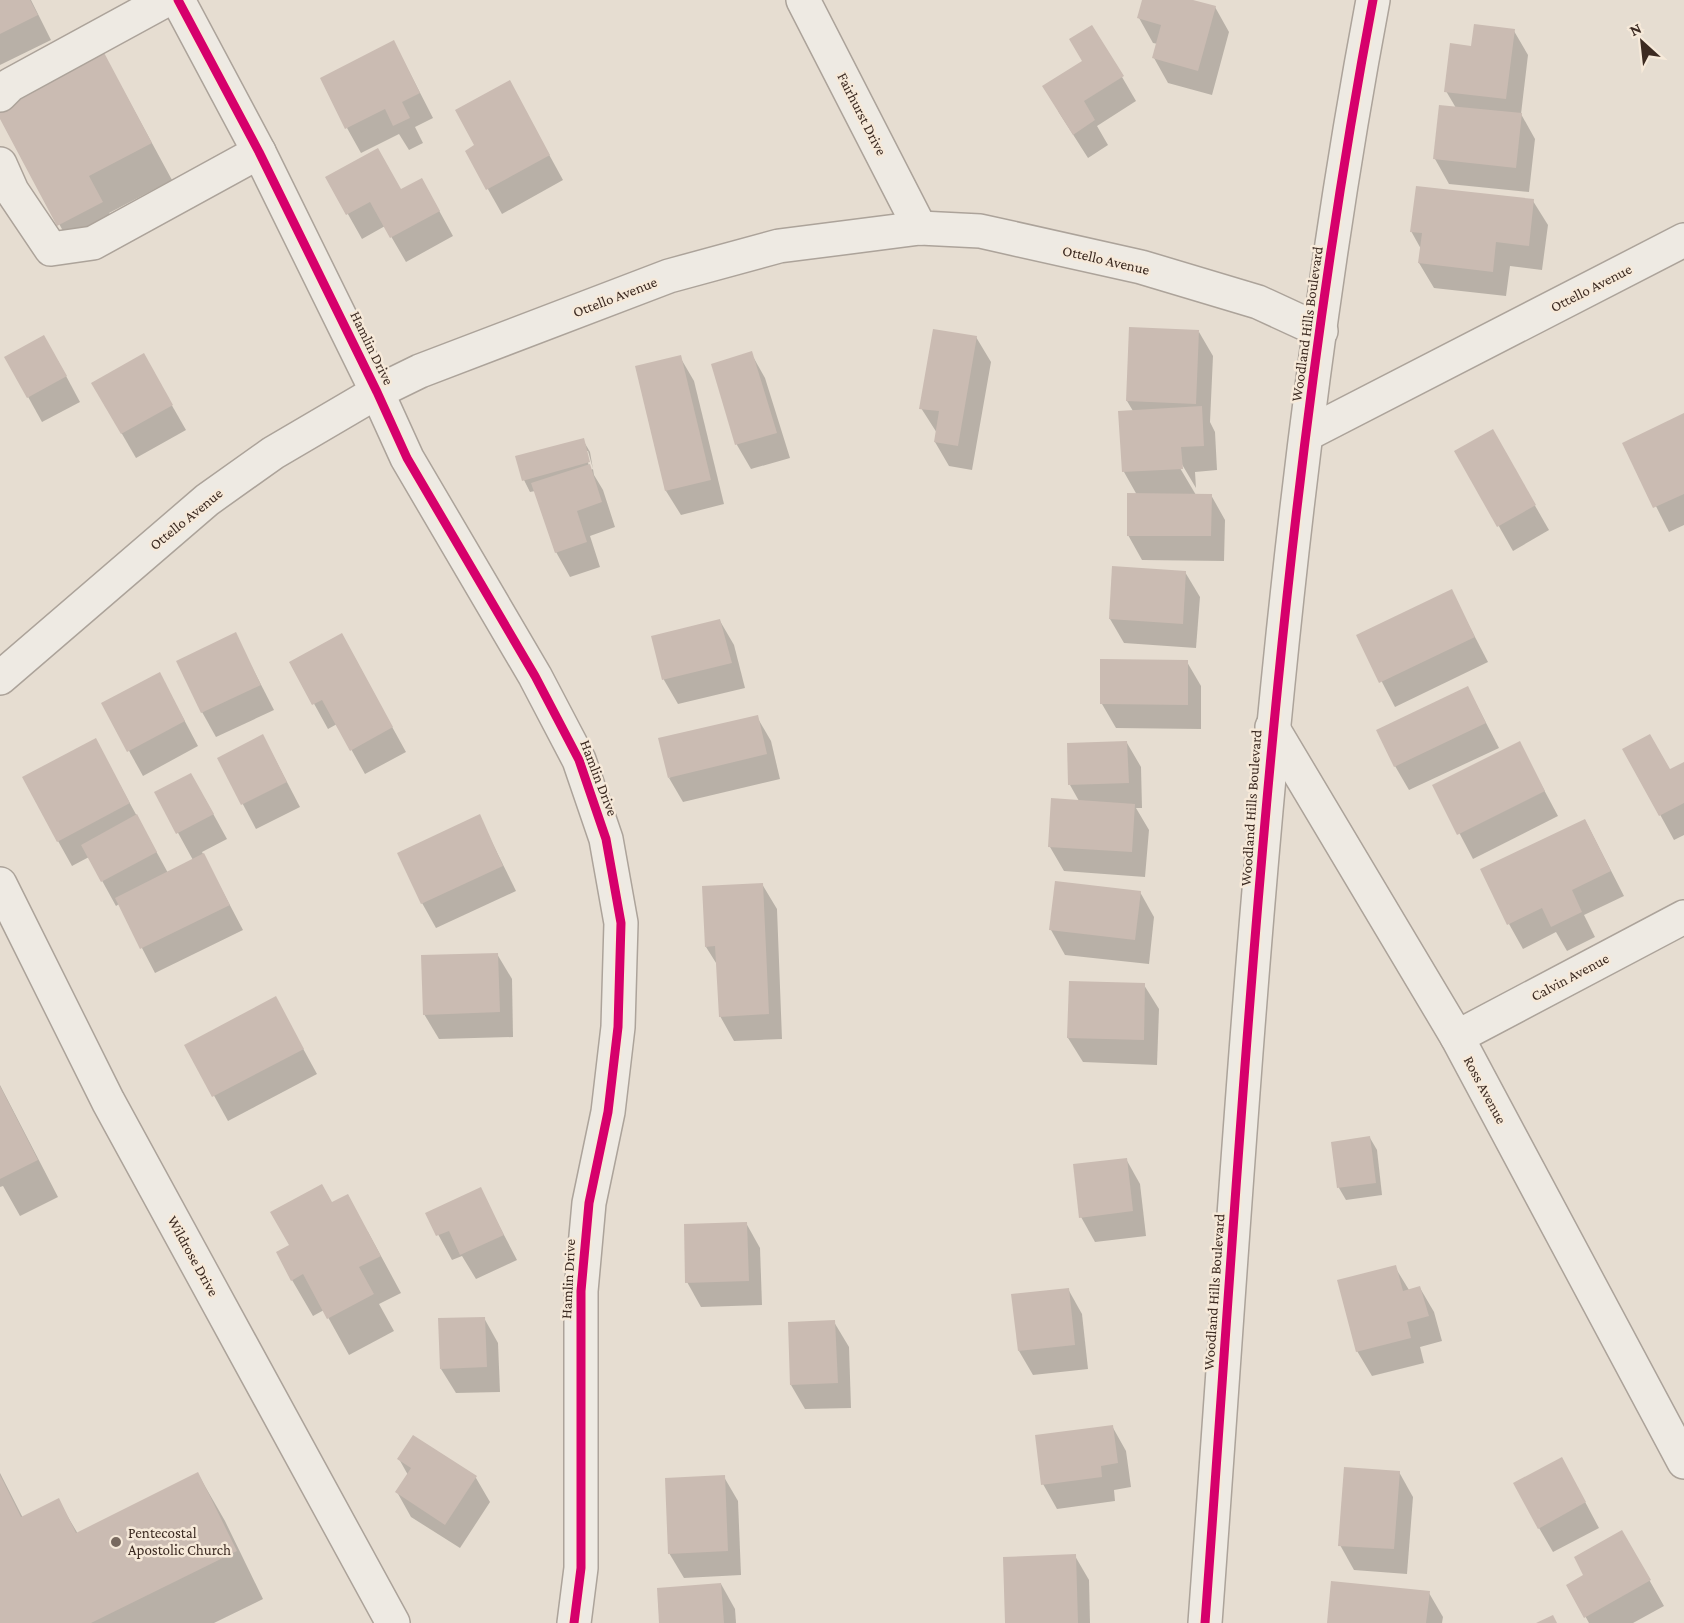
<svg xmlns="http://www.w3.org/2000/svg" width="1684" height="1623" viewBox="0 0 1684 1623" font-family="'Crimson Pro',serif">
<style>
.shadow{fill:#0003;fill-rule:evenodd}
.building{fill:#cabbb2}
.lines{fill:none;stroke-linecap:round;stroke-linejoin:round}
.minor-casing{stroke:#aca39a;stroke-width:36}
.minor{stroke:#eeeae3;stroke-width:33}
.cycleway-casing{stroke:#f6e9d9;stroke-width:13}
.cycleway{stroke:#d6006c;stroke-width:9}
.poi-dot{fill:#78695f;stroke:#f6e9d9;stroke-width:2}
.labels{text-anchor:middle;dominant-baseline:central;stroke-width:5;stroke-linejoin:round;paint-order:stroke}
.street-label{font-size:15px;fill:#3c2a21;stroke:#f6e9d9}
.poi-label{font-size:15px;fill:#3c2a21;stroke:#f6e9d9;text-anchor:start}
</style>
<rect width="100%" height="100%" fill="#e6ddd1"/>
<g class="shadow">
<polygon points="0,0 31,0 51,40 0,65"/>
<polygon points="1144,0 1187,0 1215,7 1229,32 1212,95 1168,83 1154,58 1158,44 1153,43 1139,18"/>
<polygon points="1514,31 1528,55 1521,114 1535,139 1529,192 1449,184 1435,159 1456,108 1446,91 1473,48"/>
<polygon points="394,42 433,118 415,127 423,143 409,150 399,134 361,153 347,128"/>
<polygon points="1084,62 1122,77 1136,101 1097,126 1108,145 1088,158 1058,111"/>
<polygon points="121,86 172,180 109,213 123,239 80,262 0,116"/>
<polygon points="523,107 563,180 502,214 467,152"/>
<polygon points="327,177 401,191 436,205 453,236 406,262 385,226 362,239"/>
<polygon points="1533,201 1548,225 1542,270 1510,266 1506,296 1434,288 1419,263 1421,249 1411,231"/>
<polygon points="1199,332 1213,356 1210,422 1215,432 1217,470 1195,472 1196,488 1180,461 1177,463 1196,495 1211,495 1225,520 1224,561 1142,560 1128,535 1137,495 1124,472 1133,411 1127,401"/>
<polygon points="976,337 991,362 972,470 949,466 935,442 937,433 921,408"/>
<polygon points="751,353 765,378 790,458 751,469 737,445 713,365"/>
<polygon points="143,355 186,430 136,458 93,384"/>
<polygon points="6,357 58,361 80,402 42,422"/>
<polygon points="680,357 694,381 724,504 681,515 666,491 637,367"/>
<polygon points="1684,415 1684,525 1669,532 1624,443"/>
<polygon points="1492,431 1549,530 1513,551 1456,451"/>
<path d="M583,440L590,452L594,475L603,490L615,527L590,536L600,567L570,577L556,552L535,491L530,492L524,480ZM585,451H588L593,469L590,470Z"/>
<polygon points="1185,572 1200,597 1196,648 1124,643 1110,619"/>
<polygon points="1451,591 1488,662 1395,707 1358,636"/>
<polygon points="720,621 734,645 745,688 678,704 664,680 653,637"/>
<polygon points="235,634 274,710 216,737 202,712"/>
<polygon points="355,660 406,752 365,774 337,724 328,729 291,662"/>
<polygon points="1187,662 1201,686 1201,729 1116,728 1102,704"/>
<polygon points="1468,688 1499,748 1409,790 1395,766"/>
<polygon points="173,699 198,746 143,776 103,704"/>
<polygon points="757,717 771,741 780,779 683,802 669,778"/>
<polygon points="263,736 300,807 256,829 219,759"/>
<polygon points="1127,743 1141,767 1142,808 1136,808 1149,830 1145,877 1064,871 1050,847 1079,801 1070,785"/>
<polygon points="1519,743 1558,816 1473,859 1434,785"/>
<polygon points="1624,749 1670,771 1684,764 1684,835 1674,840"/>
<polygon points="109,765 168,873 193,860 156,793 205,799 227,839 202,852 243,930 155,973 119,904 116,906 89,857 72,866 58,841"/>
<polygon points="479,816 516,891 436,928 422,903"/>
<polygon points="1585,820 1624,896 1584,915 1595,937 1567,951 1556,932 1523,949 1509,924"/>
<polygon points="762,884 777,909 782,1039 734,1041 720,1016 718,966 706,947"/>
<polygon points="1140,892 1154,917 1149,964 1065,955 1051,930"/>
<polygon points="497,954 512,979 513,1037 439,1039 424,1014"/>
<polygon points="1144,985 1159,1009 1157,1065 1083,1062 1068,1038"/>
<polygon points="289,1023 317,1074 228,1121 186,1045"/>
<polygon points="0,1085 58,1197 20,1216 3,1186 0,1187"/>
<polygon points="1370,1138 1377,1150 1382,1195 1346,1200 1339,1188 1333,1143"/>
<polygon points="1126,1159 1140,1184 1146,1236 1095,1242 1081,1217"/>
<polygon points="480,1189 517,1260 476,1279 462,1256 452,1260 427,1214"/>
<polygon points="332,1204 368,1232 401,1293 379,1304 394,1331 349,1355 324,1310 313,1316 292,1280 291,1246"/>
<polygon points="746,1223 760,1248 762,1305 701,1307 687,1282"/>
<polygon points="1395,1267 1409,1290 1420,1288 1434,1312 1442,1341 1420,1347 1424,1363 1372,1376 1357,1351"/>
<polygon points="1068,1289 1082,1314 1088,1369 1033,1375 1019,1351"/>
<polygon points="484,1318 498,1343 500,1392 456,1393 441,1369"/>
<polygon points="834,1322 849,1347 851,1408 805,1409 791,1385"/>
<polygon points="1112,1426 1126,1451 1131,1487 1114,1490 1115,1501 1057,1509 1043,1484"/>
<polygon points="399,1459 476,1478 490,1502 460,1548 411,1517 397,1492 408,1475"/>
<polygon points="1399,1472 1413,1497 1407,1574 1354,1570 1340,1545"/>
<polygon points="0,1473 23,1518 58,1500 78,1534 198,1474 225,1521 263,1599 214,1623 0,1623"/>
<polygon points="724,1477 738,1501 741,1575 684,1578 669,1553"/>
<polygon points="1575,1483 1599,1528 1553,1552 1539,1528"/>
<polygon points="1622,1532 1664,1606 1633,1623 1589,1623 1568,1585 1585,1576"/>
<polygon points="1075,1556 1089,1580 1090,1623 1007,1623"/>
<polygon points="721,1584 735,1609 736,1623 661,1623"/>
<polygon points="1429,1593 1443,1617 1442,1623 1328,1623"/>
</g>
<g class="building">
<polygon points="0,0 30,0 38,15 0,34"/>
<polygon points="1142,0 1193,0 1216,6 1198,71 1152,58 1161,25 1137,18"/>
<polygon points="1474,24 1515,29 1506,99 1444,92 1450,43 1471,46"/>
<polygon points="1092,25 1124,76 1084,101 1095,120 1073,135 1042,86 1082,61 1069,39"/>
<polygon points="394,40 420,93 402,102 410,118 393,126 385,109 345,129 320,78"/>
<polygon points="101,47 152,143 89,176 103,202 57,226 0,119 0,101"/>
<polygon points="510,80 550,155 486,190 465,151 474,145 455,110"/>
<polygon points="1439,105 1522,113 1516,168 1433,159"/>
<polygon points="378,148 401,189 422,178 440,211 390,238 370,202 346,215 325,177"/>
<polygon points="1416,186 1534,199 1529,246 1496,242 1493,272 1418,263 1422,233 1410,232"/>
<polygon points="1129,327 1199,330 1196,404 1126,401"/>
<polygon points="933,329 977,336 958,446 934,442 939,411 919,409"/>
<polygon points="44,335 67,376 27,398 4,357"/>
<polygon points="752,351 777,433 735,445 711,364"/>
<polygon points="144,353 173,405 121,434 91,383"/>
<polygon points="681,355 711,480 665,491 635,366"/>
<polygon points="1202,406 1204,446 1181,447 1183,469 1122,472 1118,411"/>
<polygon points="1684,413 1684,494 1653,508 1622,443"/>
<polygon points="1493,429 1536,505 1497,527 1454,451"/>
<polygon points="584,438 590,462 522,481 515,456"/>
<polygon points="590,464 602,502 577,511 587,542 555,553 531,483"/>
<polygon points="1127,493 1212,494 1211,536 1127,536"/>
<polygon points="1112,566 1186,571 1183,624 1109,619"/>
<polygon points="1452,589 1475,637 1379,683 1356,635"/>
<polygon points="720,619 732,663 662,680 651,636"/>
<polygon points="236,632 261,685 201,713 176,661"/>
<polygon points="342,633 393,727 350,751 322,700 312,705 289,662"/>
<polygon points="1100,659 1188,660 1188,705 1100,704"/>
<polygon points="160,672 185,721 127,752 101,703"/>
<polygon points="1468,686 1486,723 1394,767 1376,730"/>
<polygon points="758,715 767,754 668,778 658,738"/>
<polygon points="263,734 287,782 241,805 217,758"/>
<polygon points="1650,734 1670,769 1684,762 1684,803 1659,816 1622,749"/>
<polygon points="96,738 130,803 57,842 22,777"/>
<polygon points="1127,741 1129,783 1068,785 1067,743"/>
<polygon points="1520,741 1545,791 1457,835 1432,785"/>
<polygon points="191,773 214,814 176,834 154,792"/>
<polygon points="1051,798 1135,804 1132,852 1048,847"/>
<polygon points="137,814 157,852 101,882 81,845"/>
<polygon points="480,814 503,866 421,904 397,853"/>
<polygon points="1585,819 1611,871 1572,890 1582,912 1551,927 1542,908 1507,925 1480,869"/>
<polygon points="204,853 230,905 140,949 115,898"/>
<polygon points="1055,881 1141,891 1135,940 1049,930"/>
<polygon points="763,883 769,1014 719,1017 715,946 705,947 702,886"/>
<polygon points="498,953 500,1012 423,1015 421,955"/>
<polygon points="1069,981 1145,983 1144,1040 1067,1038"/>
<polygon points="276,996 304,1049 212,1097 184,1045"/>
<polygon points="0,1086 38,1160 0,1179"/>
<polygon points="1370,1136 1376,1183 1337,1188 1331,1142"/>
<polygon points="1127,1158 1133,1211 1079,1218 1073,1164"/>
<polygon points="322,1184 332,1202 348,1194 381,1256 359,1267 374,1294 327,1319 303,1274 291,1281 276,1252 289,1245 270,1212"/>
<polygon points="481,1187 504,1235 460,1255 449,1231 436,1236 425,1213"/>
<polygon points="747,1222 749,1281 685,1283 684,1224"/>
<polygon points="1396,1265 1403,1291 1420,1286 1429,1316 1407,1322 1411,1338 1356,1352 1337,1280"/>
<polygon points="1069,1288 1075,1345 1018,1351 1011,1294"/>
<polygon points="485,1317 487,1367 440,1369 438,1318"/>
<polygon points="835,1320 838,1383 790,1385 788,1322"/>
<polygon points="1113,1425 1118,1463 1101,1466 1102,1477 1041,1485 1035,1435"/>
<polygon points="413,1435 477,1476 445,1525 395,1492 411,1468 397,1459"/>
<polygon points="1562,1457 1586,1502 1538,1529 1513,1483"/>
<polygon points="1344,1467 1400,1471 1394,1549 1338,1546"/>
<polygon points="198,1472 237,1551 91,1623 0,1623 0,1475 21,1517 59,1498 76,1533"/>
<polygon points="725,1475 728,1551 668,1554 665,1478"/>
<polygon points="1622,1530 1651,1580 1584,1618 1566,1585 1583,1575 1574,1557"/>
<polygon points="1076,1554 1078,1623 1005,1623 1003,1557"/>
<polygon points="1331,1581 1430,1591 1426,1623 1327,1623"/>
<polygon points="721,1583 724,1623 659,1623 657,1588"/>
<polygon points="1553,1615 1557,1623 1536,1623"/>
</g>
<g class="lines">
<defs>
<g id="minor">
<polyline points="178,0 259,152 377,392 407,458 535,676 579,760 606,839 621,923 618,1027 608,1112 589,1203 581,1291 581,1568 574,1623"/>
<polyline points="803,0 920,228"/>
<polyline points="0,95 10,85 166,0"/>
<polyline points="0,164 12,191 51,249 93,243 259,152"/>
<polyline points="1307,434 1684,240"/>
<polyline points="0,678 207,500 273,453 377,392 420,371 669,276 779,246 920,228 980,231 1141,267 1258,302 1321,331"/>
<polyline points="1272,727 1457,1037 1684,1462"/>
<polyline points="0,884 108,1101 393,1623"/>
<polyline points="1457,1037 1684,917"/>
<path d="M1205,1623C1245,1081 1272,535 1373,0"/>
</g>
</defs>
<use href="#minor" class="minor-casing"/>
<use href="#minor" class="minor"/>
<defs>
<g id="cycleway">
<polyline points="178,0 259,152 377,392 407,458 535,676 579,760 606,839 621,923 618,1027 608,1112 589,1203 581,1291 581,1568 574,1623"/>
<path d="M1205,1623C1245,1081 1272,535 1373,0"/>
</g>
</defs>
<use href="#cycleway" class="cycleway-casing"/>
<use href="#cycleway" class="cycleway"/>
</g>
<circle class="poi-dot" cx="116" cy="1542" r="6"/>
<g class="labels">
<g class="street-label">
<text transform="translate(862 114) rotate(63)">Fairhurst Drive</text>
<text transform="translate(1106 260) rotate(13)">Ottello Avenue</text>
<text transform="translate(1591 288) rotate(-27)">Ottello Avenue</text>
<text transform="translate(615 297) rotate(-21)">Ottello Avenue</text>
<text transform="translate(1307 324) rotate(-82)">Woodland Hills Boulevard</text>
<text transform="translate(372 348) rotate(64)">Hamlin Drive</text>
<text transform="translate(186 519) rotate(-39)">Ottello Avenue</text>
<text transform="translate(599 778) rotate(69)">Hamlin Drive</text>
<text transform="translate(1251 808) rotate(-86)">Woodland Hills Boulevard</text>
<text transform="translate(1570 977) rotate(-28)">Calvin Avenue</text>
<text transform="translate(1485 1090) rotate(62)">Ross Avenue</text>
<text transform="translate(193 1256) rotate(61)">Wildrose Drive</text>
<text transform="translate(568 1279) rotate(-87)">Hamlin Drive</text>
<text transform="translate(1214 1292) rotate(-86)">Woodland Hills Boulevard</text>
</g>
<g class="poi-label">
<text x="128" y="1533">Pentecostal<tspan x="128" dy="17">Apostolic Church</tspan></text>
</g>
</g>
<g transform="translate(1642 42) rotate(333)" stroke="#f6e9d9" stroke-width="4.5" paint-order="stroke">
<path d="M0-4.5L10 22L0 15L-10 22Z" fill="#3c2a21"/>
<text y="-9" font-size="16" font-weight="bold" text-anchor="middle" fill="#3c2a21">N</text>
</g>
</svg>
